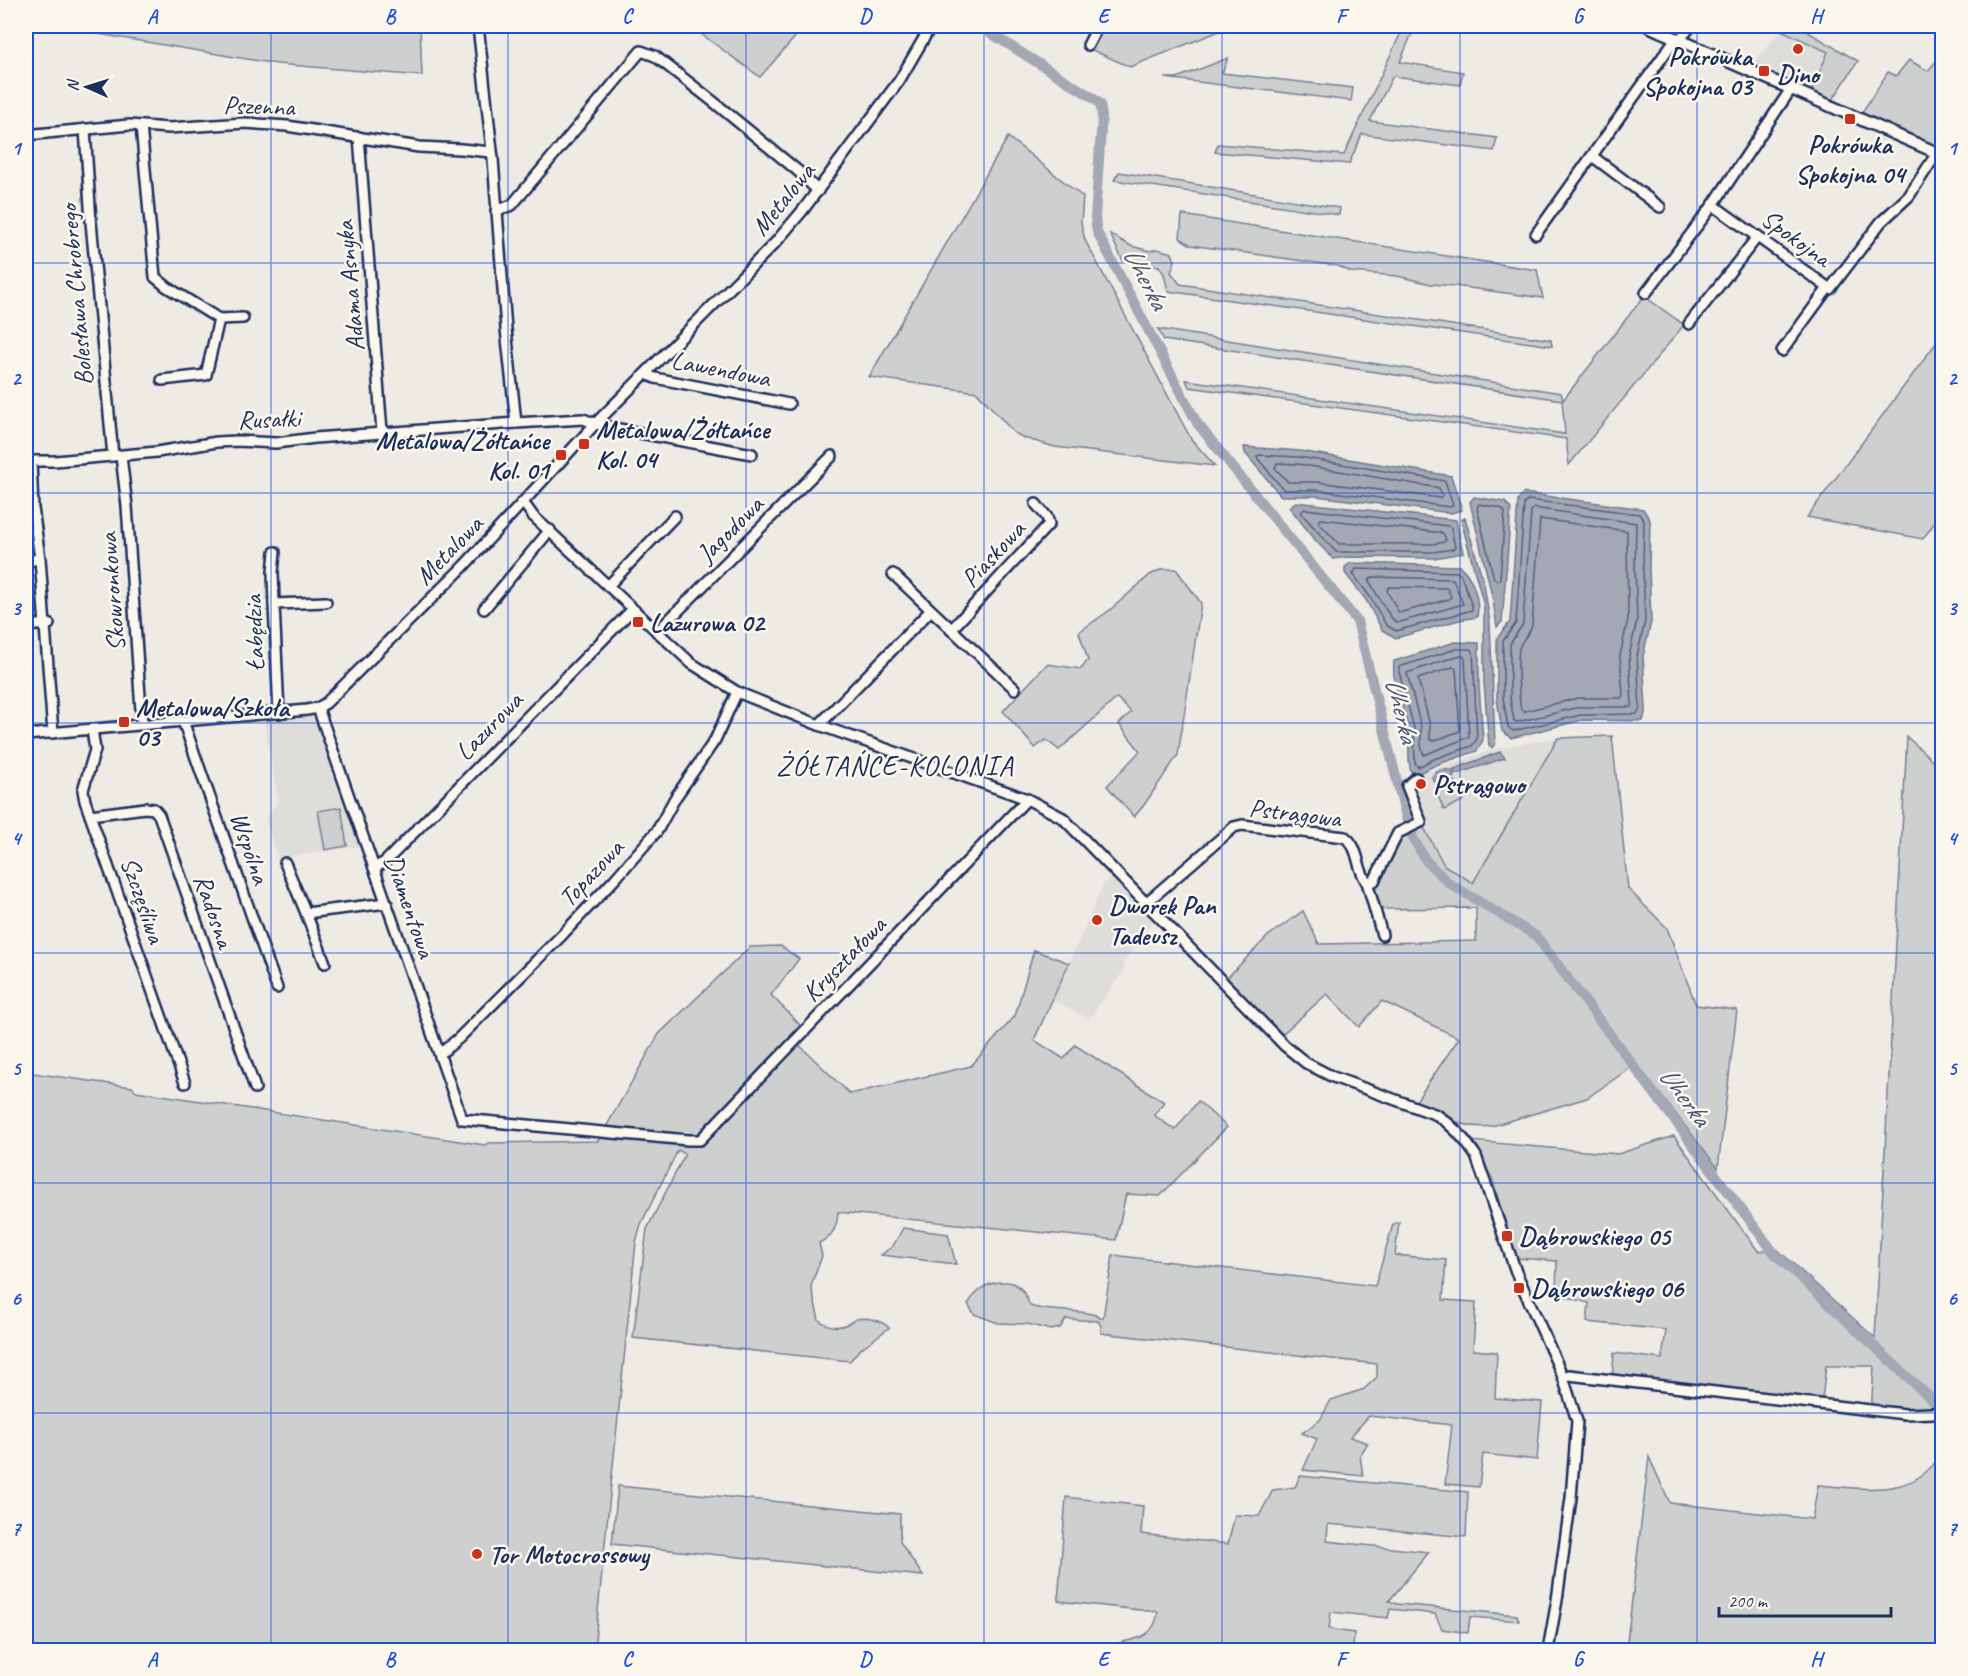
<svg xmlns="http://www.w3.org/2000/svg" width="1968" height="1676" viewBox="0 0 1968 1676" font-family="Caveat,sans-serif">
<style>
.built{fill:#deddda}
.green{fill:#cecfcf;stroke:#747f96;stroke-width:1.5}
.water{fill:#a3a8b4;stroke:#6d7892;stroke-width:1.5}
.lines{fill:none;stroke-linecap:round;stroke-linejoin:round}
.shore{stroke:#515f80;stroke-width:1.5}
.river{stroke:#a3a8b4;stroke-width:10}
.minor-casing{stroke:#1b2f5e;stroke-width:14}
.major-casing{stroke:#1b2f5e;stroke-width:15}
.minor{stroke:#fbf7ec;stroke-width:9}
.major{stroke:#fbf7ec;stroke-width:10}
.grid{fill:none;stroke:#1d4ed8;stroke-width:1.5;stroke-opacity:0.55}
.poi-dot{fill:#c8321e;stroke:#fbf7ec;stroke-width:2}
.labels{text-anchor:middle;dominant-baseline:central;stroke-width:5;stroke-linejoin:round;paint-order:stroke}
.poi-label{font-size:26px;font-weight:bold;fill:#1b2f5e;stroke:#fbf7ec;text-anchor:start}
.street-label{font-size:26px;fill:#1b2f5e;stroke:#fbf7ec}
.water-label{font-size:27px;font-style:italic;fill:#445378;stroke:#fbf7ec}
.quarter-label{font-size:28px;letter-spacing:1.5px;fill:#1b2f5e;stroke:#fbf7ec}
.neatline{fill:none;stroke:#1d4ed8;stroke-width:2}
.grid-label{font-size:20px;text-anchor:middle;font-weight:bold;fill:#1d4ed8}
</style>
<rect width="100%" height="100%" fill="#eeebe4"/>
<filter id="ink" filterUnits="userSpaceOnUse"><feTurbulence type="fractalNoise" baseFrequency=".0167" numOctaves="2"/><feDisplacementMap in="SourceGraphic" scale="12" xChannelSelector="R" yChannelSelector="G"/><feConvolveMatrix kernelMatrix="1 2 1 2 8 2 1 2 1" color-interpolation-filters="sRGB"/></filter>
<g filter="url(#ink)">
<g class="built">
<polygon points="1781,30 1829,52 1811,92 1774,71 1761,66 1751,66"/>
<polygon points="317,713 361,846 278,858 265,818 278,802 264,719"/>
<polygon points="1558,738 1473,883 1444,865 1423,826 1414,831 1407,818 1400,781 1498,748"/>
<polygon points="1111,878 1153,920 1123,964 1124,970 1089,1019 1053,1000 1103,885"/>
</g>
<g class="green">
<polygon points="51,26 420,26 422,76 277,64"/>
<polygon points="690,26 805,26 760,77"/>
<polygon points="1104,26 1232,26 1130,67 1092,50"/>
<polygon points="1404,26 1415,26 1400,62 1463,72 1460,85 1393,76 1370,121 1497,138 1494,151 1362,134 1349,164 1215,152 1218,144 1344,155"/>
<polygon points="1784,26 1811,26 1808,32 1858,61 1832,101 1811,92 1828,52 1781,30"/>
<polygon points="1942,54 1942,152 1861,114 1888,72 1896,76 1909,60 1928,71"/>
<polygon points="1228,58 1222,73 1353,88 1351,101 1165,78 1177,78"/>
<polygon points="1008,137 1083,197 1081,223 1085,240 1191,439 1215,466 1055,447 1024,438 1014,433 977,392 869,377"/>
<polygon points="1119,172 1340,208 1339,215 1114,180"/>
<polygon points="1182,215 1537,270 1543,298 1455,286 1431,284 1397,276 1351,272 1338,266 1191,245 1180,238"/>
<polygon points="1110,234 1131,246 1150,251 1157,249 1172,253 1175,261 1171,272 1180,284 1551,340 1552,346 1168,291 1164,274 1159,266 1123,261"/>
<polygon points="1644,296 1684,325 1569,465 1566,439 1189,387 1186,380 1565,434 1562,400 1164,340 1158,329 1561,393 1563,400"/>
<polygon points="1942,335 1942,512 1923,539 1807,517"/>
<polygon points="1162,569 1176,569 1201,603 1178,755 1144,805 1134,817 1107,786 1140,751 1119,724 1131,712 1117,698 1059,750 1046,740 1035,748 1003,711 1047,664 1081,669 1088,660 1079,632 1110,610 1150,575"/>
<path d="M1612,736L1628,889L1667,928L1696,1005L1737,1010L1718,1168L1635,1062L1623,1073L1587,1098L1492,1126C1461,1130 1442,1115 1416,1101L1459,1038L1382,1001L1359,1027L1327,994L1281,1035L1226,979L1268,936L1303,911L1319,944L1476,941V908L1380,909L1373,886L1379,883L1403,836L1423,826L1444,865L1473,883L1558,738Z"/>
<polygon points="1907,737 1942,769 1942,1423 1937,1418 1871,1414 1874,1366 1826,1366 1821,1407 1612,1381 1614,1353 1662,1359 1666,1330 1587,1322 1589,1303 1556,1294 1557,1261 1516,1258 1492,1178 1472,1141 1618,1154 1674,1136 1758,1251 1777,1249 1875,1338"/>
<polygon points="1455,781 1464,800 1444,810 1435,789"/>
<polygon points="341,807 347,846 325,850 318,811"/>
<path d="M781,946L799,959L771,995L800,1025L790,1036L850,1094L971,1066L1015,1016L1034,950L1069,963L1034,1040L1064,1059L1075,1045L1164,1102L1154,1115L1175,1130L1198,1101L1227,1127L1160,1196L1126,1194L1116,1240L838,1212C837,1228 833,1236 819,1243L822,1256L811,1286L819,1320C827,1326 838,1329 847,1324C850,1323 853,1320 856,1319C867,1317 882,1320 889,1328L859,1350L850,1361L633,1338L647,1229L685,1154L678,1150L641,1224L636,1242L594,1650H26V1072L132,1087L136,1091L485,1145L489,1143L598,1141L659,1034L750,947Z"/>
<path d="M1399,1222L1395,1255L1446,1260L1443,1300L1476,1302L1473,1350L1497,1352L1495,1398L1542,1402L1537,1460L1483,1454L1479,1487L1445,1484L1452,1425L1369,1416L1350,1437L1368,1443L1360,1455L1363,1476L1303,1470L1317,1439L1302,1433L1320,1420L1331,1400L1364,1389L1377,1377V1364L1101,1333V1326L1098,1321L1066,1319L1060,1328L1051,1330L1027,1324L998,1323L974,1314L968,1304C977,1290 986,1282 1004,1282C1011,1282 1016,1283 1021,1289C1025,1293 1028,1301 1030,1306C1054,1314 1079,1307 1103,1318L1113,1255L1375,1286L1393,1224Z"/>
<polygon points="903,1228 948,1234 956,1264 881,1255 893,1246"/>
<path d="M1942,1452V1650H1626L1649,1457L1670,1503L1812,1519L1818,1485C1863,1488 1916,1500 1942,1452Z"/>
<path d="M1300,1476L1468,1492L1466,1537L1328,1524L1327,1541L1429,1552L1389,1601L1397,1604L1517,1615L1519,1621L1470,1617L1468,1633L1442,1629L1435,1614L1390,1609L1388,1618L1331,1612L1329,1629L1354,1633L1353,1650H1112L1115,1644C1137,1638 1154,1639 1158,1612L1058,1601L1066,1497L1143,1506L1141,1534L1228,1544L1235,1515L1259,1516L1273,1490L1295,1487Z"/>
<polygon points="618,1486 900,1514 900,1542 923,1576 612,1544"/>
</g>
<g class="water">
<polygon points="1244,447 1300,451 1451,476 1462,510 1451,513 1316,496 1281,496 1245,453"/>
<polygon points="1523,493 1643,509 1650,520 1649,568 1651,622 1643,656 1646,709 1643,721 1582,720 1511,738 1502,731 1497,699 1497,638 1510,622 1518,500"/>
<polygon points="1474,497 1505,502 1511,509 1502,622 1497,627 1493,600 1470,502"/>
<polygon points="1296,502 1456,520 1463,553 1434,558 1349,557 1333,559 1316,541 1289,507"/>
<polygon points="1465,518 1484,584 1490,623 1495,744 1492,748 1489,746 1484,682 1484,606 1461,520"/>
<path d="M1351,563L1459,566C1473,575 1480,601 1477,617L1459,620L1396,638L1382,630L1366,600L1345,573V567Z"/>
<path d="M1455,642L1479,643V686L1483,740L1477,751L1436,765L1417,774L1411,772C1407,758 1410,744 1408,730C1405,707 1391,685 1394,661Z"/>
<path d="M1500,752L1505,758L1457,774L1453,773L1454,777L1434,782L1432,777C1439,767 1447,770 1455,771L1454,769Z"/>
</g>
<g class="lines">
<g class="shore">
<polygon points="1260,455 1299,457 1445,481 1453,505 1450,507 1317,490 1284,490 1258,459 1257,456"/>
<polygon points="1277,463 1298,464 1439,488 1443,496 1440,498 1318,482 1288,482 1275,468"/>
<polygon points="1528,500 1639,514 1644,521 1643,568 1645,621 1637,656 1640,708 1637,714 1581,715 1513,731 1508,727 1503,698 1503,641 1516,623 1524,504"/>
<polygon points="1479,504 1501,508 1505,512 1500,579 1498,581 1494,579 1477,508"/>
<polygon points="1534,508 1636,523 1635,568 1637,620 1629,656 1632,704 1631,707 1580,707 1517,722 1514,721 1510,698 1510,644 1523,624 1531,511"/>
<polygon points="1305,509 1449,526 1451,528 1455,547 1453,549 1433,552 1336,552 1302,514 1302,511"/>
<polygon points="1322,519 1443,533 1446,540 1444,542 1433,544 1339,544 1319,523 1319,520"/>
<path d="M1540,519L1627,531L1628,619L1620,656L1623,695L1621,698H1578L1525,711L1521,710C1519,699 1516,654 1520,646C1523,638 1530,634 1532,625Z"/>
<polygon points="1356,569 1457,572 1461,575 1472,606 1472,610 1396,631 1386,625 1371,598 1353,574"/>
<path d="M1372,577L1453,579L1463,604L1397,623C1388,618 1376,591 1369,581Z"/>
<polygon points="1389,587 1447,588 1451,597 1449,599 1399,613 1387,591"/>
<polygon points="1456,649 1470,649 1473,651 1477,739 1472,746 1434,759 1418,767 1415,763 1414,728 1399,672 1399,667"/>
<polygon points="1457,656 1463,656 1465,659 1469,737 1424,755 1421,746 1421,727 1407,673"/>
<polygon points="1453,667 1456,669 1460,731 1433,741 1430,739 1430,725 1418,679"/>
</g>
<polyline class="river" points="979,26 1092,97 1100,104 1102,116 1095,218 1097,232 1197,423 1357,621 1407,821 1414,840 1426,861 1450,884 1536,936 1775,1254 1941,1408"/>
<defs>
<g id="minor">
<polyline points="478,26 493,159 506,329 516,423 583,419 603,426 752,454"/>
<polyline points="1680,39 1691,26"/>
<polyline points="1088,45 1098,26"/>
<polyline points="141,126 155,277 167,287 219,319 243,318"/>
<polyline points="85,129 91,222 113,456"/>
<polyline points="26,135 129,125 169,128 245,123 287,126 419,147 461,149 491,152"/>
<polyline points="359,137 382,432"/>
<polyline points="1592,156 1660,207"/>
<polyline points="1713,205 1830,289 1881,222 1909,196 1937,153"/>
<polyline points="496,211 512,205 641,51 655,56 715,103 798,171 818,191"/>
<polyline points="1536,234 1676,38"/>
<polyline points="1646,293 1713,205 1791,89"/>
<polyline points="1689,324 1758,236"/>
<polyline points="1782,351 1828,288"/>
<polyline points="646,374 655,378 789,404"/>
<polyline points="162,380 206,375 219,319"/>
<polyline points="121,456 127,506 142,725"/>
<polyline points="26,461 55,461 157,452 217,442 237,441 276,443 315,438 516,423"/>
<polyline points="31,461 33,508 40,559 53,733"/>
<path d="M523,502L533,516L691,663L737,692L819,725L1027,799L1063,818L1285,1046L1306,1063L1333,1077L1437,1115C1454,1126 1465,1139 1476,1156L1516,1272L1563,1377L1577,1421L1571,1498L1557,1600L1548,1650"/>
<polyline points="275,552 273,572 274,604 279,713"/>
<polyline points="26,561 40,559"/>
<polyline points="893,574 1015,689"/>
<polyline points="608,586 675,516"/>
<polyline points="274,604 326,602"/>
<polyline points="484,609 550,530"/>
<polyline points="26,626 49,624"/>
<polyline points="951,630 1049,524 1047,517 1036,504"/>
<polyline points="657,632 832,456"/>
<polyline points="318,708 462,1119 688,1140 700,1140 1027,799"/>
<polyline points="183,721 277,988"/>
<polyline points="819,725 930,611"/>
<polyline points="92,729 95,750 83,790 85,801 185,1083"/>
<polyline points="26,735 307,710 318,708 326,703 463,567 596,423 776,242 803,210 899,81 931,26"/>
<polyline points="90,815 145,808 154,809 159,815 255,1088"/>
<polyline points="285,863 306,913 387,903"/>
<polyline points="374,868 385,862 632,610"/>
<polyline points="1367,882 1382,935"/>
<path d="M1146,903L1234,827L1242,825L1345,837C1360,848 1356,868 1367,882L1374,881L1398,833L1421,822L1407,786L1416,778"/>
<polyline points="306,913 325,963"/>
<polyline points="440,1054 459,1038 562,935 614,880 657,831 675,798 715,740 737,692"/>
<polyline points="1563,1377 1569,1375 1905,1414 1933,1413"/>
</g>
<polyline id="major" points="1648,26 1942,155"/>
</defs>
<use href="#minor" class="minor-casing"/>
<use href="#major" class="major-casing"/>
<use href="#minor" class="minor"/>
<use href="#major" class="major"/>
</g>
</g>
<path class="grid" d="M271,26V1650M508,26V1650M746,26V1650M984,26V1650M1222,26V1650M1460,26V1650M1697,26V1650M26,263H1942M26,493H1942M26,723H1942M26,953H1942M26,1183H1942M26,1413H1942"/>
<g class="poi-dot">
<circle cx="1798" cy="49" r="6"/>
<rect x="1758" y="65" width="12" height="12" rx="3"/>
<rect x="1844" y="113" width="12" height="12" rx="3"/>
<rect x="578" y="438" width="12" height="12" rx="3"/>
<rect x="555" y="449" width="12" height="12" rx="3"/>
<rect x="632" y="616" width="12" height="12" rx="3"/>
<rect x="118" y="716" width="12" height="12" rx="3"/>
<circle cx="1421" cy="784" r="6"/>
<circle cx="1097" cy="920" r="6"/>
<rect x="1501" y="1230" width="12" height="12" rx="3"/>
<rect x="1513" y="1282" width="12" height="12" rx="3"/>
<circle cx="477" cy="1554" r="6"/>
</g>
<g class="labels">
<g class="poi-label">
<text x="1752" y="56" text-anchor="end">Pokrówka<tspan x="1752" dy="30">Spokojna 03</tspan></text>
<text x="1798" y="74" text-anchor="middle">Dino</text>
<text x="1850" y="144" text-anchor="middle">Pokrówka<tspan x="1850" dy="30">Spokojna 04</tspan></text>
<text x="596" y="429">Metalowa/Żółtańce<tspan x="596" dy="30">Kol. 04</tspan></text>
<text x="549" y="440" text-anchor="end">Metalowa/Żółtańce<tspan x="549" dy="30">Kol. 01</tspan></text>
<text x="650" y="622">Lazurowa 02</text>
<text x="136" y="707">Metalowa/Szkoła<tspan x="136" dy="30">03</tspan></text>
<text x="1433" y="784">Pstrągowo</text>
<text x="1109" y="905">Dworek Pan<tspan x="1109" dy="30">Tadeusz</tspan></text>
<text x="1519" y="1236">Dąbrowskiego 05</text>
<text x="1531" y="1288">Dąbrowskiego 06</text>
<text x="489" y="1554">Tor Motocrossowy</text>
</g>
<g class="street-label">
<text transform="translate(259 106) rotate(2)">Pszenna</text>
<text transform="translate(783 199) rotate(-51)">Metalowa</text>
<text transform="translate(1796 238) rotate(36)">Spokojna</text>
<text transform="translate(350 286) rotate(-95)">Adama Asnyka</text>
<text transform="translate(76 295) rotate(-95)">Bolesława Chrobrego</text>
<text transform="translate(721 369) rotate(11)">Lawendowa</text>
<text transform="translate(269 419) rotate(-2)">Rusałki</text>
<text transform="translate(730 529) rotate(-45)">Jagodowa</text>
<text transform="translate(449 550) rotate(-46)">Metalowa</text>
<text transform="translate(993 554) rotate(-47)">Piaskowa</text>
<text transform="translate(112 592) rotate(-94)">Skowronkowa</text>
<text transform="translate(254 633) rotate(-92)">Łabędzia</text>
<text transform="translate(489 726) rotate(-46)">Lazurowa</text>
<text transform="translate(1295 813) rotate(7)">Pstrągowa</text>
<text transform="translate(250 848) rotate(71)">Wspólna</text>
<text transform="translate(591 873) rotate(-47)">Topazowa</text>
<text transform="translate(143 900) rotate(71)">Szczęśliwa</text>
<text transform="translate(410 906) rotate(71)">Diamentowa</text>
<text transform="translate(214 911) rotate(71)">Radosna</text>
<text transform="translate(844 959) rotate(-46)">Kryształowa</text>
</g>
<g class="water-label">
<text transform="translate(1146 278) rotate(62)">Uherka</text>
<text transform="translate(1402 710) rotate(76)">Uherka</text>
<text transform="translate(1685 1096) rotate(53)">Uherka</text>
</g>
<g class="quarter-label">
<text x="895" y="765">ŻÓŁTAŃCE-KOLONIA</text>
</g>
</g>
<rect width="1968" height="1676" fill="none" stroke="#fbf7ec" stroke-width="66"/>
<g transform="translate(87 87) rotate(273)" stroke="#fbf7ec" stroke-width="4.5" paint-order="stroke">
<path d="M0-4.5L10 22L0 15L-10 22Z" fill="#1b2f5e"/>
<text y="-9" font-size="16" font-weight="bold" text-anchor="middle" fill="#1b2f5e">N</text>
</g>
<path d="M1719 1607v9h172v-9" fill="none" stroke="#1b2f5e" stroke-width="3"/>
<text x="1728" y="1607" font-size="18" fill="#1b2f5e" stroke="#fbf7ec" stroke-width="4.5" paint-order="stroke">200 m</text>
<rect x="33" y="33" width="1902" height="1610" class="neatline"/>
<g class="grid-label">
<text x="152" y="23">A</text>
<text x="390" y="23">B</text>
<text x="627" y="23">C</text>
<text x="865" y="23">D</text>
<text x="1103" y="23">E</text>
<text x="1341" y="23">F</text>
<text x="1578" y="23">G</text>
<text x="1816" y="23">H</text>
<text x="16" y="155">1</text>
<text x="1952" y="155">1</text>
<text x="16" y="385">2</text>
<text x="1952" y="385">2</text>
<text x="16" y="615">3</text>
<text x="1952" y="615">3</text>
<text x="16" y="845">4</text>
<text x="1952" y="845">4</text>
<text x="16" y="1075">5</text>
<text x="1952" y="1075">5</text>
<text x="16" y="1305">6</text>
<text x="1952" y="1305">6</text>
<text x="16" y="1535">7</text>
<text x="1952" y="1535">7</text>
<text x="152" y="1666">A</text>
<text x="390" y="1666">B</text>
<text x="627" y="1666">C</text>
<text x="865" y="1666">D</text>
<text x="1103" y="1666">E</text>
<text x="1341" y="1666">F</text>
<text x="1578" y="1666">G</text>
<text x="1816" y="1666">H</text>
</g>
</svg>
